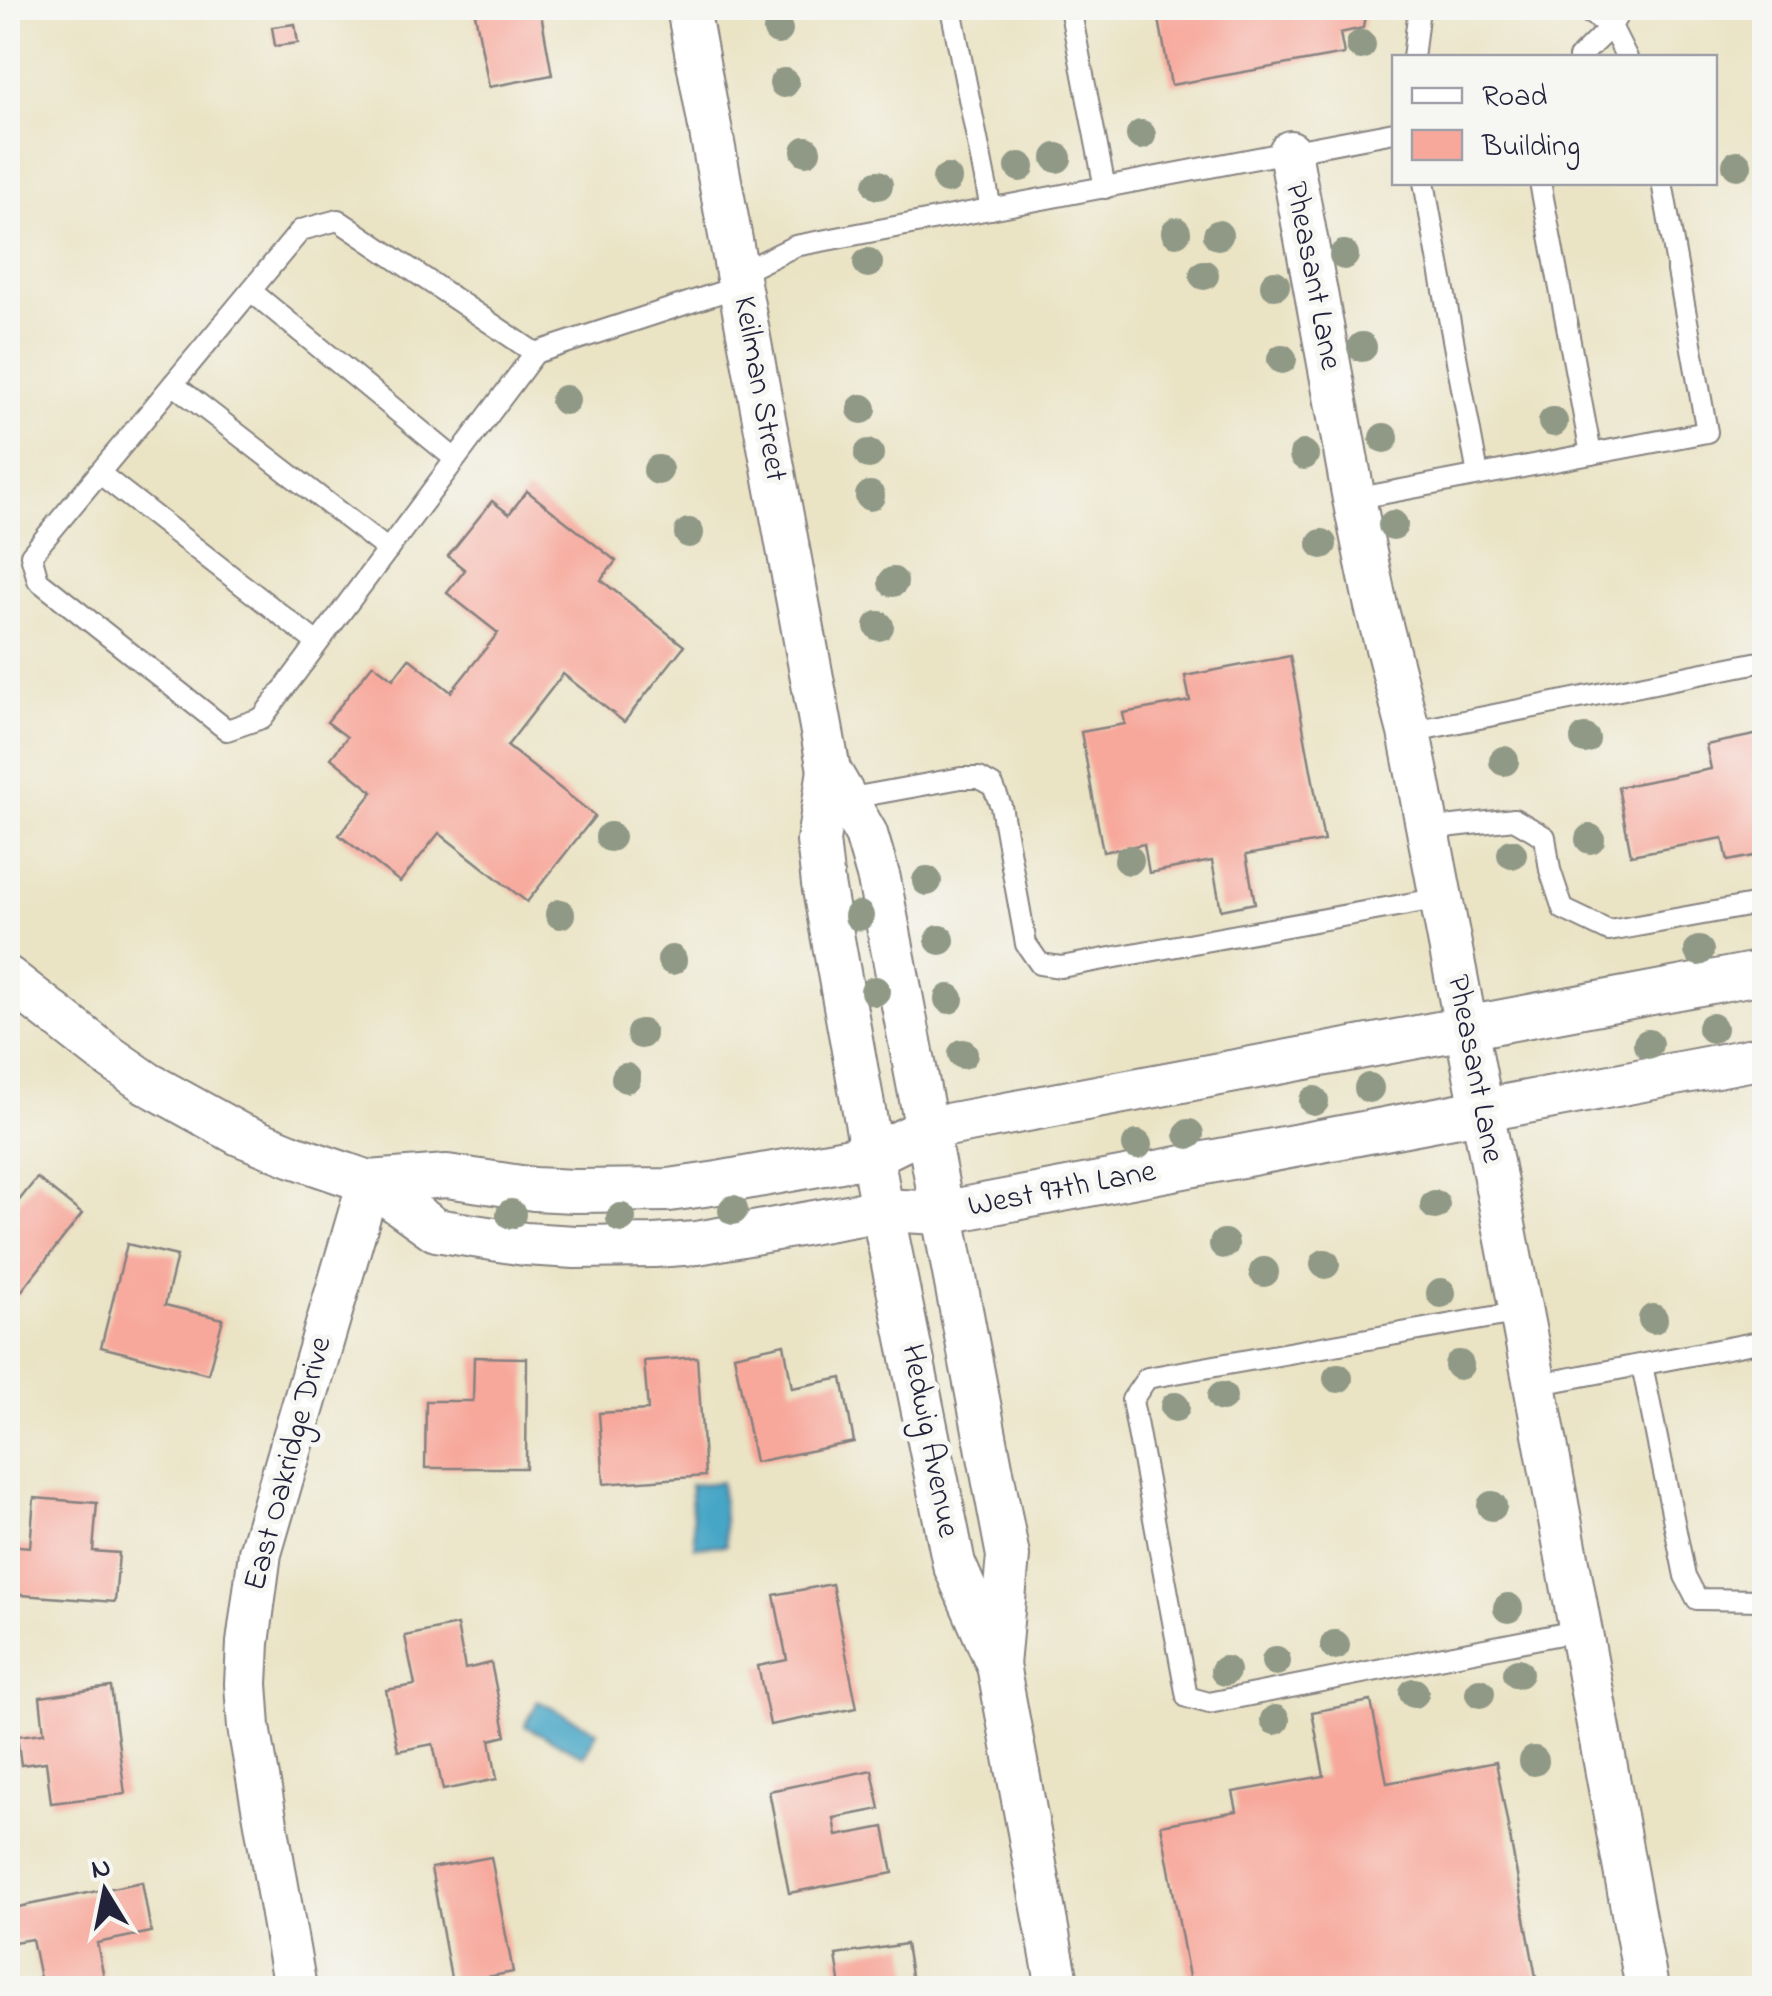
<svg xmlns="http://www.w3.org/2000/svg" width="1772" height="1996" viewBox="0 0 1772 1996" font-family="'Indie Flower',sans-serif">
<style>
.water{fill:#47a6c6;stroke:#346480;stroke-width:2.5}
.building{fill:#f7a89b}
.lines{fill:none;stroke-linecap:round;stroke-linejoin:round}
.lane-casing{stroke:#868280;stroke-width:24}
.street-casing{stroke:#868280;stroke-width:46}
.lane{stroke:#fff;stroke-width:20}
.street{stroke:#fff;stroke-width:42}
.tree{fill:#909986}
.labels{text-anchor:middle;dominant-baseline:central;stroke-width:10;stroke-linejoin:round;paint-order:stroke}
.street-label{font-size:32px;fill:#22223b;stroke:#f6f6f2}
</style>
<rect width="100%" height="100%" fill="#f6f6f2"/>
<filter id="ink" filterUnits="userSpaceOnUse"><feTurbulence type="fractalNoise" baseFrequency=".01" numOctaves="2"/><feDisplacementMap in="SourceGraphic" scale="20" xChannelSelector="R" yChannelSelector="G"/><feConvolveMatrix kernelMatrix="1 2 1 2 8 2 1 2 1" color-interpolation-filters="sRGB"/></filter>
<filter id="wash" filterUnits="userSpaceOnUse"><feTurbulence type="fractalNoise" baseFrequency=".0048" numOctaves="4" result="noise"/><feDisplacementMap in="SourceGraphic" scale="40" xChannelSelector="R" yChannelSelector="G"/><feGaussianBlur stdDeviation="2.25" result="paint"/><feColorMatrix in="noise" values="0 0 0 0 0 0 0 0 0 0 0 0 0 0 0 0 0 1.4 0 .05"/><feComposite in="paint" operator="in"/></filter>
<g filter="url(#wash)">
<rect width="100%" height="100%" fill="#eae3c4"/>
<g class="water">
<polygon points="721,1482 726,1545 695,1547 690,1485"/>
<polygon points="538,1701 597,1731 584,1756 525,1726"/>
</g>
<g id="blocks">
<g class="building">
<polygon points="474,8 540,8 552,75 489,87"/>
<polygon points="1157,8 1366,8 1363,28 1340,33 1344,54 1171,85"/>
<polygon points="295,24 298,43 275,46 272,27"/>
<polygon points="527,491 616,561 601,580 684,646 624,722 563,674 507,746 595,816 527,902 439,833 400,882 339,835 373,792 331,758 347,737 327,722 373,664 393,679 409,658 451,692 498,633 447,593 465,570 448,556 492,501 509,514"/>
<polygon points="1290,656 1324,841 1246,855 1255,903 1221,910 1212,861 1149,873 1144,844 1103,852 1081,732 1125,724 1123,713 1190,701 1185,676"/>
<polygon points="1764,733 1764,854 1728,861 1723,838 1631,855 1618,787 1711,769 1706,745"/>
<polygon points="37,1178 82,1214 16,1298 8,1291 8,1211 9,1213"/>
<polygon points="127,1244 177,1256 165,1305 223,1319 208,1374 101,1347"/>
<polygon points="784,1344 792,1388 842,1378 854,1442 755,1462 734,1355"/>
<polygon points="474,1357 527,1358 526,1468 425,1468 426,1401 473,1401"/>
<polygon points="697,1357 705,1476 604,1484 599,1413 648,1410 644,1361"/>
<polygon points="34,1498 97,1503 93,1551 119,1553 115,1602 8,1594 8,1545 30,1547"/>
<polygon points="832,1584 857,1708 770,1725 758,1666 787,1660 774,1595"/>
<polygon points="457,1625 465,1669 491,1663 506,1736 490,1740 497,1779 443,1790 433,1744 398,1751 386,1690 415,1685 405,1636"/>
<polygon points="111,1687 125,1794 51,1803 46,1762 21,1765 17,1736 44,1733 40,1697"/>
<polygon points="1371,1701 1387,1783 1496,1762 1538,1988 1191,1988 1161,1825 1237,1811 1233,1792 1324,1776 1312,1712"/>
<polygon points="872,1770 880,1809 834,1818 837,1836 884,1827 893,1873 789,1893 769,1791"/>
<polygon points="491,1857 513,1972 452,1984 431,1868"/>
<polygon points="142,1882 151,1932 97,1943 106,1988 42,1988 32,1939 8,1943 8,1909"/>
<polygon points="906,1944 913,1988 841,1988 836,1955"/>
</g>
</g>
</g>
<g filter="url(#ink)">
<use href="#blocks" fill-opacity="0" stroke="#868280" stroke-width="2.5"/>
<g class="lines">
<defs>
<g id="lane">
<polyline points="951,8 991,209"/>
<polyline points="1070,8 1105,188"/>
<polyline points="1622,8 1611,26 1627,58"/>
<polyline points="1413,58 1419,8"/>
<polyline points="1579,58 1611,26 1581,8"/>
<polyline points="1424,182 1478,475"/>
<polyline points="1540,182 1591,454"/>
<polyline points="738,274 795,246 1394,132"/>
<polyline points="251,291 455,459"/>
<polyline points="535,353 338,220 301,230 31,555 38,580 227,730 262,718 535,353 740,286"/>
<polyline points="173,384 388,550"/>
<polyline points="99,473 317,643"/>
<polyline points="1354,499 1707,432 1662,182"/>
<polyline points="1409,732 1764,661"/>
<polyline points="846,799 961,778 979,778 993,786 1001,806 1026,944 1040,964 1061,967 1441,898"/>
<polyline points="1428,829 1514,819 1545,837 1550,870 1563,909 1609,931 1764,903"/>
<polyline points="1521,1312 1147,1378 1132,1400 1187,1697 1209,1703 1581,1630"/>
<polyline points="1642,1365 1685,1576 1697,1599 1764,1600"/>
<polyline points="1535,1385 1764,1341"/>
</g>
<g id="street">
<polyline points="688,8 829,770 866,834 879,879 1008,1556 998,1665"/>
<polyline points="1290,152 1354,499 1376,606 1409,732 1535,1385 1647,1988"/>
<polyline points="829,770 818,841 823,884 882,1210 954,1564 998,1665 1058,1988"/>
<polyline points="8,978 104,1053 147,1083 239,1134 293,1156 369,1182 436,1230 525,1244 575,1247 654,1246 697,1243 882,1210 941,1213 1764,1057"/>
<polyline points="369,1182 447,1176 534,1189 574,1191 669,1190 718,1183 873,1155 926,1129 1764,972"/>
<polyline points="295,1988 249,1727 246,1684 248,1643 260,1553 369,1182"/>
</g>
</defs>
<use href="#lane" class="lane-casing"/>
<use href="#street" class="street-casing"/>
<use href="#lane" class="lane"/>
<use href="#street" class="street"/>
</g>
<g class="tree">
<circle cx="778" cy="30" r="15"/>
<circle cx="1361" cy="45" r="15"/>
<circle cx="784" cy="83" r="15"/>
<circle cx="1141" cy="135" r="15"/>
<circle cx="806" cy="151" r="15"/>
<circle cx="1057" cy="158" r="15"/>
<circle cx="1737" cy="165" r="15"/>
<circle cx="1020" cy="167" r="15"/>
<circle cx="947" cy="179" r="15"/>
<circle cx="878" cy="185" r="15"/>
<circle cx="1176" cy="232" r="15"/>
<circle cx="1218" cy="235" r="15"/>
<circle cx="1344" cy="255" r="15"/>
<circle cx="868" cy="263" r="15"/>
<circle cx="1204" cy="275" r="15"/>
<circle cx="1275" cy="285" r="15"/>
<circle cx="1362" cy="347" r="15"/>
<circle cx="1282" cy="359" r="15"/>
<circle cx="565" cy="400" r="15"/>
<circle cx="862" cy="409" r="15"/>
<circle cx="1553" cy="422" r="15"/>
<circle cx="1384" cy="438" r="15"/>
<circle cx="869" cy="454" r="15"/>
<circle cx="1304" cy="455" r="15"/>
<circle cx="658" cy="470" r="15"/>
<circle cx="870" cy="496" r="15"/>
<circle cx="1393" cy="525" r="15"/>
<circle cx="689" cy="533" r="15"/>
<circle cx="1322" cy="544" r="15"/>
<circle cx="893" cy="582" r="15"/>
<circle cx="879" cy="626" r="15"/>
<circle cx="1585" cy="739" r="15"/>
<circle cx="1504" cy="761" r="15"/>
<circle cx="610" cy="837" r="15"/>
<circle cx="1590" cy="839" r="15"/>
<circle cx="1512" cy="854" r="15"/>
<circle cx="1129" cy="860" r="15"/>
<circle cx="927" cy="881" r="15"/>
<circle cx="560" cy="914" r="15"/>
<circle cx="859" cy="916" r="15"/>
<circle cx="940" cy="940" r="15"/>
<circle cx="1699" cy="951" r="15"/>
<circle cx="672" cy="960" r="15"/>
<circle cx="875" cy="991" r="15"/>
<circle cx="949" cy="999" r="15"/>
<circle cx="1712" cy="1028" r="15"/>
<circle cx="641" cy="1034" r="15"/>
<circle cx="1648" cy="1044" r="15"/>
<circle cx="963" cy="1054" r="15"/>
<circle cx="626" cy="1078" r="15"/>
<circle cx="1369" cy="1088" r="15"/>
<circle cx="1314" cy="1101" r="15"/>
<circle cx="1189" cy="1134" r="15"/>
<circle cx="1137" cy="1145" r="15"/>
<circle cx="1435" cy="1205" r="15"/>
<circle cx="733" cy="1210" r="15"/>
<circle cx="511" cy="1214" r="15"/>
<circle cx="621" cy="1218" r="15"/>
<circle cx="1224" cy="1244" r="15"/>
<circle cx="1325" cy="1264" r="15"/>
<circle cx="1264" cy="1272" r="15"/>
<circle cx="1441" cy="1293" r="15"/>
<circle cx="1653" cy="1319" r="15"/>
<circle cx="1459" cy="1365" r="15"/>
<circle cx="1338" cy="1378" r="15"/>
<circle cx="1222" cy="1397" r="15"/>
<circle cx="1175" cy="1407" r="15"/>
<circle cx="1492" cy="1506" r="15"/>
<circle cx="1508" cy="1608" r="15"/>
<circle cx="1335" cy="1645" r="15"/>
<circle cx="1276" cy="1661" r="15"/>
<circle cx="1225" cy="1671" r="15"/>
<circle cx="1518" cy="1673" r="15"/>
<circle cx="1414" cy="1693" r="15"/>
<circle cx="1480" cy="1693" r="15"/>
<circle cx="1275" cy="1720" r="15"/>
<circle cx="1534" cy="1761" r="15"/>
</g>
</g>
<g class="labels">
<g class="street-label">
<text transform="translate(1312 276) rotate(79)">Pheasant Lane</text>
<text transform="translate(759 389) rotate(80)">Keilman Street</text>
<text transform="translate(1474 1069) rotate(79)">Pheasant Lane</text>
<text transform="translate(1062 1190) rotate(-11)">West 97th Lane</text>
<text transform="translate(929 1441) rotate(79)">Hedwig Avenue</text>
<text transform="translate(289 1464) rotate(-75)">East Oakridge Drive</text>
</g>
</g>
<rect width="1772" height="1996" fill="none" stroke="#f6f6f2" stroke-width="40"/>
<rect x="1392" y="55" width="325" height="130" fill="#f6f6f2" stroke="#a1a1a9" stroke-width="2.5"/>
<rect x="1412" y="88" width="50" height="15" fill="#ffffff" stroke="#a1a1a9" stroke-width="2.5"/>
<text x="1482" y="105" font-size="30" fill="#22223b">Road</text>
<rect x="1412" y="130" width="50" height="30" fill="#f7a89b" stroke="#a1a1a9" stroke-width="2.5"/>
<text x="1482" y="155" font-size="30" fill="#22223b">Building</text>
<g transform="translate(105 1891) rotate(350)" stroke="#f6f6f2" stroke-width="8" paint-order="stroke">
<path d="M0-8L18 38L0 25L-18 38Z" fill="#22223b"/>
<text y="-15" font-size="28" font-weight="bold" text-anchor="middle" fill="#22223b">N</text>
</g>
</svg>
